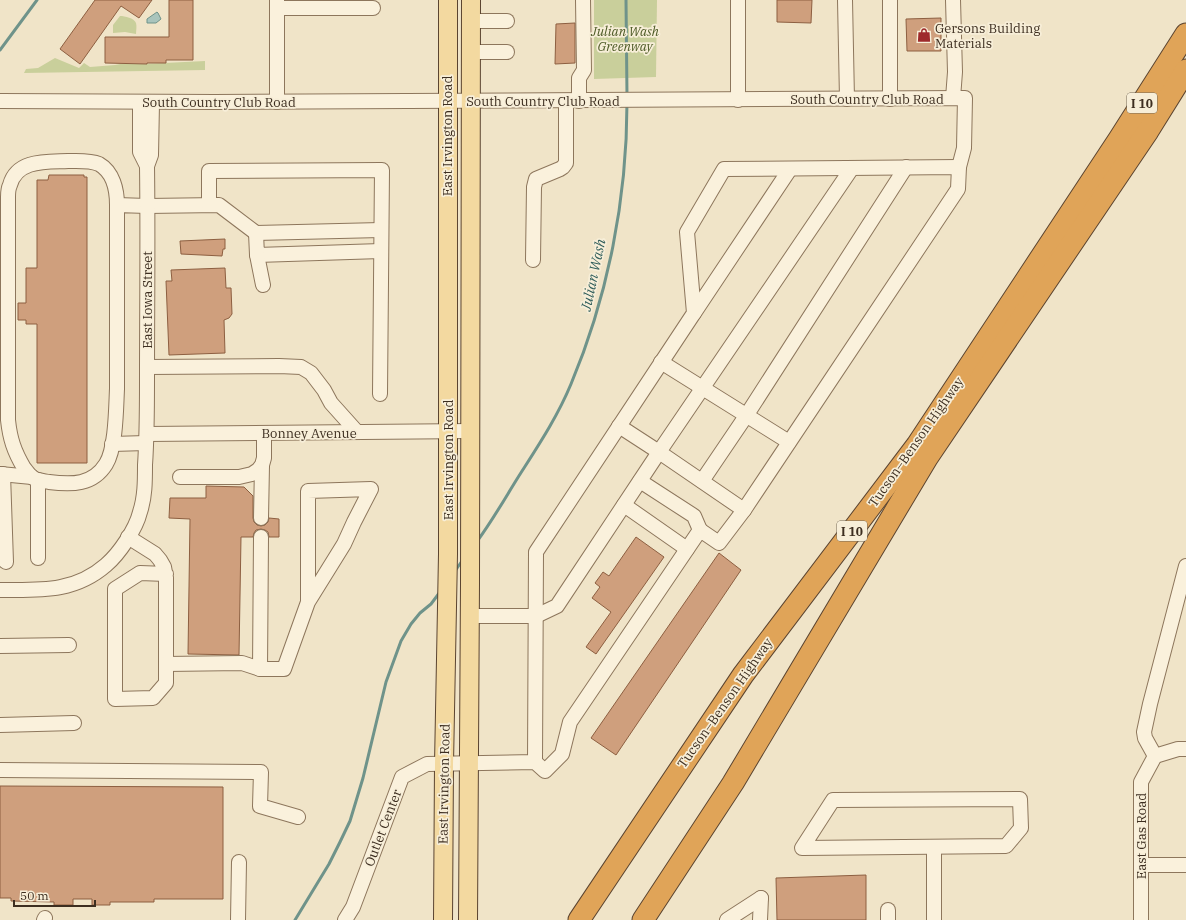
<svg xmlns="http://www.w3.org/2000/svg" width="1186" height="920" viewBox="0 0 1186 920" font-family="'IBM Plex Serif',serif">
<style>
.green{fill:#c9cf9b}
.water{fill:#a9c4bc;stroke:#6f938a}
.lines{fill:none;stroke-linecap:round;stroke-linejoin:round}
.stream{stroke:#6f938a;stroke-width:3}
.building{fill:#cf9f7d;stroke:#8d5f41}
.minor-casing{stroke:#8d765c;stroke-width:16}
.major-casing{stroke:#5b4430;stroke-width:20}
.highway-casing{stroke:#5b4430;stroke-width:23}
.minor{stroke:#faf1dc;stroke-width:14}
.major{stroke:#f3d9a0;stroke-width:18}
.highway{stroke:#e0a458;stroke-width:21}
.labels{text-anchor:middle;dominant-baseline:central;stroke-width:3.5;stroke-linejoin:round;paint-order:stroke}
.shield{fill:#f7eed8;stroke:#756857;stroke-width:1}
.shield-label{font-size:12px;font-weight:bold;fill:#3d2e20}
.poi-label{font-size:13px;fill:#3d2e20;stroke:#f7eed8;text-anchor:start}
.park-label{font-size:13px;font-style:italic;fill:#4d5a26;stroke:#f7eed8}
.street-label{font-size:13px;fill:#3d2e20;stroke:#f7eed8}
.water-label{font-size:14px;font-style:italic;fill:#2f5d5a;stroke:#f7eed8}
</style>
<rect width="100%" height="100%" fill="#f0e4c8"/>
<g class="green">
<polygon points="594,0 657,0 656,77 594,79"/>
<path d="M120,16C125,16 134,18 136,23C137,26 136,31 136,34L125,32L113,33V25Z"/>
<polygon points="55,58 79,68 84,63 90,67 115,65 120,64 144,64 205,61 205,70 24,73 26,69 38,68"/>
</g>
<polygon class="water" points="157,12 158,13 161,19 156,23 147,23 147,19"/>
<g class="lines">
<g class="stream">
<polyline points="626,0 627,96"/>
<polyline points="0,50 37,0"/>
<path d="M478,540C492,521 504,500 517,479C536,449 557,418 571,384C608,296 627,199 627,103"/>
<polyline points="455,571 462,561"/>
<polyline points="295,920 329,864 340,842 350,821 363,778 386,682 401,641 411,624 420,613 431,604 440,592"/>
</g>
</g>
<g class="building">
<polygon points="95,0 152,0 139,18 121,6 80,64 60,49"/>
<polygon points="169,0 193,0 193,60 166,60 166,63 147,63 147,64 105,63 105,37 169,37"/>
<polygon points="777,0 812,0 811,23 777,22"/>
<polygon points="941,18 941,51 907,51 906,19"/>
<polygon points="575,23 575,63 555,64 556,24"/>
<polygon points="49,175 84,175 84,177 87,177 87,463 37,463 37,324 26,324 26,320 18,320 18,303 26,303 26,268 37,268 37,180 48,180"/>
<polygon points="225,239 225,249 223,249 222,256 181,254 180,241"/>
<polygon points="225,268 226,288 231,288 232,314 229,318 224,320 225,353 169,355 166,281 172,281 171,270"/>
<polygon points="206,486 244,487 253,496 253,518 254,522 257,525 261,526 265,525 268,522 269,518 279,519 279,537 269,537 268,532 265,530 261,529 256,530 254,533 253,537 241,537 239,655 188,654 190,519 169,518 170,498 206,498"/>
<polygon points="636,537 664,557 596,654 586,647 611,612 592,598 600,587 595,583 603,572 609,576"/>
<polygon points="719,553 741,570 616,755 591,738"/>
<polygon points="0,786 223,787 223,899 154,899 154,902 110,902 110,905 92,905 92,899 73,899 73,905 54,905 54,902 11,901 11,898 0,898"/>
<polygon points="866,875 866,920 777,920 776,878"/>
</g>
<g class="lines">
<defs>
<g id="minor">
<polyline points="738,0 738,100"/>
<polyline points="845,0 847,99"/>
<polyline points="890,0 890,99"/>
<polyline points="953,0 955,72 953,98"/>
<polyline points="277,8 373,8"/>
<polyline points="471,21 507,21"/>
<polyline points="471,52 507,52"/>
<polyline points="0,101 215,102 965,98 964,148 959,167"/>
<polyline points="579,101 579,78 584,70 583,0"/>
<polyline points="277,102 277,0"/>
<polyline points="140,103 140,152 147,166 151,155 152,103"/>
<path d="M117,205V389C116,408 116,448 106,464C93,485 72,485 49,482C44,481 36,481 32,477C29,475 26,470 24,468C14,451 10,439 8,420V197C8,193 8,189 10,185C17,159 47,162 68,161C77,161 90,160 99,164C113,172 117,190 117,205L147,206L219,205L256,233L381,230"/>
<polyline points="209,205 209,171 382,170 380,394"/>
<polyline points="256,233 257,255 381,251"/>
<polyline points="257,255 263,285"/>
<polyline points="533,260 534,187 536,179 560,169 563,167 566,163 566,101"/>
<polyline points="694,313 790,169"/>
<polyline points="661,362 789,442"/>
<polyline points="147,367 279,366 301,367 311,373 324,390 331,403 357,432"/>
<polyline points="147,434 471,431"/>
<polyline points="112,444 146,443"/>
<polyline points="0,474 32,477"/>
<polyline points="3,474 6,562"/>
<polyline points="180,477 239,477 252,474 258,470 262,465 264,458 264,433"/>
<polyline points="38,480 38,558"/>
<polyline points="640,481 694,516 700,530"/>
<polyline points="702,481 746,416 906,167"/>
<polyline points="624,505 687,549"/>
<polyline points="744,510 659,452 852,168"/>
<polyline points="261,518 262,465"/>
<polyline points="128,537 155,554 160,560 164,567 166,578 166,683 153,698 115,699 115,589 140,573 166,574"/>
<polyline points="261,537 260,669 284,669 308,602 308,491 371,489 354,522 344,544 308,602"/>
<path d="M0,590C39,590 74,593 106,565C119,554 136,529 140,512C145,497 145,481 145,465C147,436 147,408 147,380C147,309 148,237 147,166"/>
<polyline points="470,616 536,616 557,606 659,452 619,426"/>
<polyline points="0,646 69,645"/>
<polyline points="166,664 242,663 260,669"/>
<polyline points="0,725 74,723"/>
<polyline points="1155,756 1145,738 1144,732 1150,704 1186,566"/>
<polyline points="1155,756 1178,749 1186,749"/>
<polyline points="0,770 261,772 260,806 298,817"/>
<polygon points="1020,799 1021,828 1006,846 802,848 833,800"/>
<polyline points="934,847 934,920"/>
<polyline points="1141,865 1186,865"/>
<polyline points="888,910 888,920"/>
<polyline points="44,920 45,918"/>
<polyline points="238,920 239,862"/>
<polyline points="345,920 353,907 402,777 427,764 535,762 545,771 562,754 570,722 700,530 719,543 744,510 958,189 959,167 724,169 687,232 694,313 536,552 535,762"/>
<polyline points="727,920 761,898"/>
<polyline points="760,920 761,898"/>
<polyline points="1141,920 1141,782 1155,756"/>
</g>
<g id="major">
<polyline points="443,920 444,764 448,554 448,0"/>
<polyline points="468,920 470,583 471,0"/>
</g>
<g id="highway">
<polyline points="579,920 743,675 917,445 1119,139 1186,34"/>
<polyline points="643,920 733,783 927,458 1148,131 1186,70"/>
</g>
</defs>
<use href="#minor" class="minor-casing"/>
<use href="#major" class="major-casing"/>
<use href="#highway" class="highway-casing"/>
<use href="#minor" class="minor"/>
<use href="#major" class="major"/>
<use href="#highway" class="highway"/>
</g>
<defs>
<symbol id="shop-bare" viewBox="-9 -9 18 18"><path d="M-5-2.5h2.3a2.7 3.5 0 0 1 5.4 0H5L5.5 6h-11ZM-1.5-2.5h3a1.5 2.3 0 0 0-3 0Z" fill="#9e2a2b" stroke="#f7eed8" stroke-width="2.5" paint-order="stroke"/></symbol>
</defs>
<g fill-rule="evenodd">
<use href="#shop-bare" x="914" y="25" width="20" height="20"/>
</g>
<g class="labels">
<g class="shield">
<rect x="1127" y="93" width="30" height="20" rx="3"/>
<rect x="837" y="521" width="30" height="20" rx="3"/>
</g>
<g class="shield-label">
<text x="1142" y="103">I 10</text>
<text x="852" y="531">I 10</text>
</g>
<g class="poi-label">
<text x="935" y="28">Gersons Building<tspan x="935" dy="15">Materials</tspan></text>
</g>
<g class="park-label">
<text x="625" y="31">Julian Wash<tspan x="625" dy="15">Greenway</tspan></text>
</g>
<g class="street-label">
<text x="867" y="99">South Country Club Road</text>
<text x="543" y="101">South Country Club Road</text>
<text x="219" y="102">South Country Club Road</text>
<text transform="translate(447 136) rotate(-90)">East Irvington Road</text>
<text transform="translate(147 300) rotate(-90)">East Iowa Street</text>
<text x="309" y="433">Bonney Avenue</text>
<text transform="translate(916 442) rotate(-55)">Tucson–Benson Highway</text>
<text transform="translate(448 460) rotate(-90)">East Irvington Road</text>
<text transform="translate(725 703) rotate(-55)">Tucson–Benson Highway</text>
<text transform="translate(444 784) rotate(-89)">East Irvington Road</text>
<text transform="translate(383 828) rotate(-69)">Outlet Center</text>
<text transform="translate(1141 836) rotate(-90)">East Gas Road</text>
</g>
<g class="water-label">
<text transform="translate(593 275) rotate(-78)">Julian Wash</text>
</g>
</g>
<path d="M14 900v6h81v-6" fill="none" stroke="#3d2e20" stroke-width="2"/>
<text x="20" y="900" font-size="12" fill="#3d2e20" stroke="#f7eed8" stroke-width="3" paint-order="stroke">50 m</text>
</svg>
